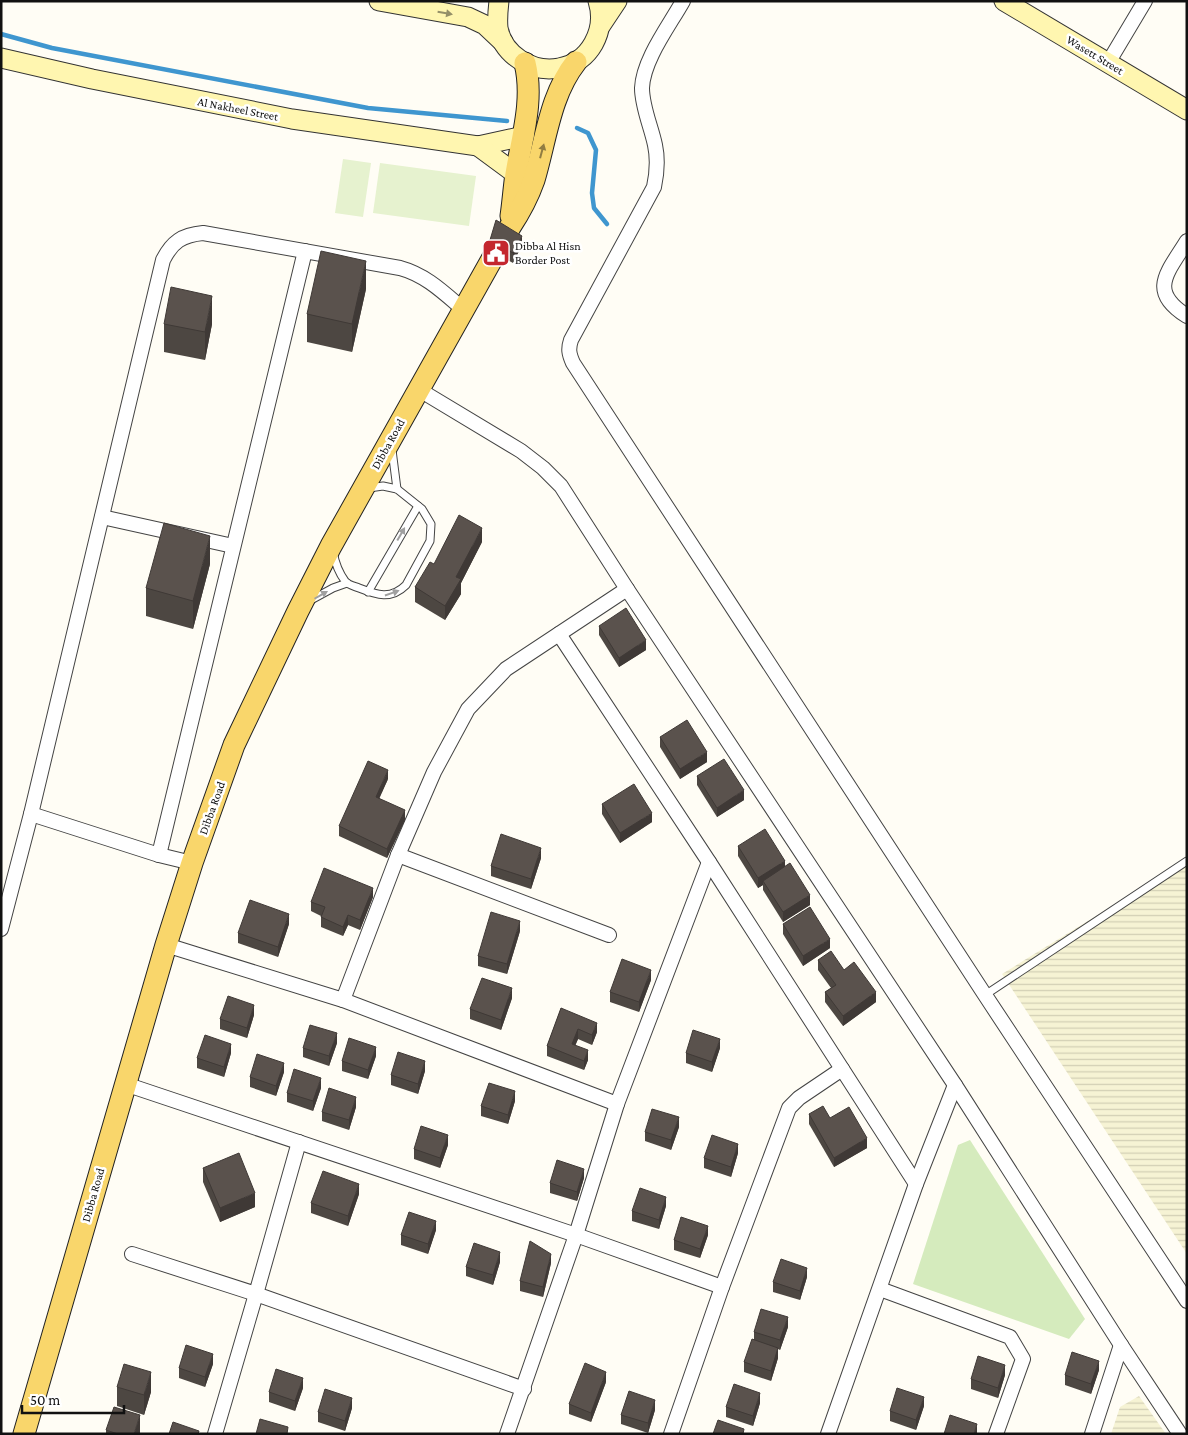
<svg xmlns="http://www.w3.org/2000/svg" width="1188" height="1435" viewBox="0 0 1188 1435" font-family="'Crimson Pro',serif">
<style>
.farmland{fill:url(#farmland-rules)}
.garden{fill:#d5ebbd}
.pitch{fill:#e6f2cf}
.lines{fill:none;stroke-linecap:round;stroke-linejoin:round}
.stream{stroke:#3f96cf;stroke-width:4.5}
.lane-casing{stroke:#444;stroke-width:9}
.street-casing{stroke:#444;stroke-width:16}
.secondary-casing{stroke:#333;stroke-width:21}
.primary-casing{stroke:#222;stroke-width:23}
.lane{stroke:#fff;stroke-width:7}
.street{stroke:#fff;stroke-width:14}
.secondary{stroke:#fff6b0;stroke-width:19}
.primary{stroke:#f9d66b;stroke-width:21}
.wall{fill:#4d4742}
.shaded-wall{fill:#3f3936}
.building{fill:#5a524d;stroke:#3f3936}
.oneway{fill:#948f68}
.oneway2{fill:#917d42}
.oneway3{fill:#a0a0a0}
.labels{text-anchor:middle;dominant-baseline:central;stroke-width:5;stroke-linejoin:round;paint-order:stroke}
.street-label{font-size:12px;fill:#111;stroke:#fff}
.poi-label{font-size:12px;fill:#111;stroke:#fff;text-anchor:start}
</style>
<defs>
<pattern id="farmland-rules" width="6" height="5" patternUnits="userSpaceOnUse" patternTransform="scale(1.25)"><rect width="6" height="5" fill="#f6f3d4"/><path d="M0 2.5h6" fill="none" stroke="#d2cfb5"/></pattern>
</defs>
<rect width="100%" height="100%" fill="#fffdf5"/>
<g class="farmland">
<polygon points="1187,860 1187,1254 1002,974"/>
<polygon points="1139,1396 1166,1434 1111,1434 1120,1407"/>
</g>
<polygon class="garden" points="970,1140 1085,1319 1069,1339 913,1284 958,1145"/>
<g class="pitch">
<polygon points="343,159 371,163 363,217 335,213"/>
<polygon points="380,163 476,176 469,226 373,213"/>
</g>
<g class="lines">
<g class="stream">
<polyline points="1,34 52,48 368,108 507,121"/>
<polyline points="577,128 588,133 596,150 592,193 594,208 607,224"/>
</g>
<defs>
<g id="lane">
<polyline points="392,450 397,489"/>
<path d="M333,552C335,562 339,573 345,581C348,585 354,586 359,588C377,595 391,600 406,585L430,541L431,524L422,509L397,489L383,486L369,488"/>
<polyline points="368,592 418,506"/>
<polyline points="311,600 333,588 347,583"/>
<polyline points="985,995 1187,861"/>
</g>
<g id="street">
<path d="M683,1C669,26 643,60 642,88C642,107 651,126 655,145C658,159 657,173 654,187L571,340C568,349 569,354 573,363L985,995L1187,1301"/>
<polyline points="1108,63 1145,1"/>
<path d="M1187,241C1168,272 1147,291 1187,316"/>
<polyline points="418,389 521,451 543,468 561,486 627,589 955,1085 1121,1345 1180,1434"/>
<polyline points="102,517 233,546"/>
<polyline points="559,634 709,862 916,1184"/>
<polyline points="31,814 159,855 192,863"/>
<polyline points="159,855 305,251"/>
<polyline points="398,855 609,935"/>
<path d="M1,929L31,814L163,260C172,242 182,235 203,233L400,268C426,275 444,293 464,310"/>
<polyline points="166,945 343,1000 617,1104"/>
<polyline points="343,1000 398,855 434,772 468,709 506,669 627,589"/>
<polyline points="125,1084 576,1235 722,1287"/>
<polyline points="132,1254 256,1294 299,1142"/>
<polyline points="880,1289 1010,1337 1023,1359 996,1434"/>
<polyline points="215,1434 256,1294 524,1389"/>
<polyline points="507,1434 576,1235 617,1104 709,862"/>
<polyline points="671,1434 722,1287 789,1108 799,1098 842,1069"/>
<polyline points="828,1434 916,1184 955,1085"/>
<polyline points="1092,1434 1121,1345"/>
</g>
<g id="secondary">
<polyline points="379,1 468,17 485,25 503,42"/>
<path d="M499,1C498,10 497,18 498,28C503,55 532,73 559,68C590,63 607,30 598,1"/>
<polyline points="1004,1 1187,110"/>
<polyline points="601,25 617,1"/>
<polyline points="1,58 92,79 292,119 478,146 524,136"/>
<polyline points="478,146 516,174"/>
</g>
<g id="primary">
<path d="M511,216C513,202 514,188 516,174C522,137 534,100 525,63"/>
<path d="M24,1434L166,945L192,863L234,745L298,611L331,546L510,227C520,212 528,197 534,180C546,140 550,95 576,62"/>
</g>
</defs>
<use href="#lane" class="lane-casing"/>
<use href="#street" class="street-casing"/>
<use href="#secondary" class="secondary-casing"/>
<use href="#primary" class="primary-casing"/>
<use href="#lane" class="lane"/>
<use href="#street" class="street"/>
<use href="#secondary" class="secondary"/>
<use href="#primary" class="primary"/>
</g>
<g class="wall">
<polygon points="490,240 522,245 513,263 490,250"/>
<polygon points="366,289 352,352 307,342 307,314"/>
<polygon points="164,324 212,324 205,360 164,352"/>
<polygon points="482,542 461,583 461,594 445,620 415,602 415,587 434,564"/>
<polygon points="210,564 193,629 146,616 146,588"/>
<polygon points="599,626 646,650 619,667 599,635"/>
<polygon points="660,737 707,762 680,779 660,747"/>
<polygon points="697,776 744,800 717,817 697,785"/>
<polygon points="388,779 379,798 405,820 387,858 339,836 339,826"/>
<polygon points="602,804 652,822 620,843 602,814"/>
<polygon points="738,846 785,866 810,905 783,922 763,890 763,885 758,888 738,856"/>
<polygon points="541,858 531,889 491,876 491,866"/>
<polygon points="373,897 360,930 348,925 343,936 321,927 321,916 311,911 311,902"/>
<polygon points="289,924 278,957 238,943 238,933"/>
<polygon points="783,924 830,948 803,966 783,934"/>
<polygon points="520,931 507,974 478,966 478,956"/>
<polygon points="818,960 844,970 876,1002 843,1026 825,1002 825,992 831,988 818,970"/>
<polygon points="651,980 639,1012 610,1002 610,992"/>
<polygon points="512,998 501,1030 470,1019 470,1009"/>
<polygon points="561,1008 597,1032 592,1045 578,1039 575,1045 588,1060 584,1070 547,1056 547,1046"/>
<polygon points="254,1015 247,1038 220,1029 220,1019"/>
<polygon points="337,1043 329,1066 303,1057 303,1048"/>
<polygon points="720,1048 712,1072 686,1063 686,1053"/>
<polygon points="231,1053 224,1077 197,1068 197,1058"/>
<polygon points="376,1056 368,1079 342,1071 342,1061"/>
<polygon points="425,1071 418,1094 391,1085 391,1075"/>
<polygon points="284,1072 276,1096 250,1087 250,1077"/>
<polygon points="321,1088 313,1111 287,1102 287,1093"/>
<polygon points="515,1101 508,1124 481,1116 481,1106"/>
<polygon points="356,1107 349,1130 322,1121 322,1112"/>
<polygon points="809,1114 830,1118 867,1148 834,1167 809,1124"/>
<polygon points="679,1127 671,1150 645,1141 645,1132"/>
<polygon points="448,1145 440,1168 414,1159 414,1149"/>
<polygon points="738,1153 731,1177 704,1168 704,1158"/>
<polygon points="203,1168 255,1207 220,1222 203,1182"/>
<polygon points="584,1178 577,1201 550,1193 550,1183"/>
<polygon points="359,1194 348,1226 311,1213 311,1203"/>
<polygon points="666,1206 659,1229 632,1221 632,1211"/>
<polygon points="436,1230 428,1254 401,1245 401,1235"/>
<polygon points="708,1235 700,1258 674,1250 674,1240"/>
<polygon points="500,1262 493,1285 466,1276 466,1267"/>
<polygon points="551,1263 543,1297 520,1291 520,1281"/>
<polygon points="807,1277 800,1300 773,1292 773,1282"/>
<polygon points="788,1327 780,1350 778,1349 778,1358 771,1381 744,1372 744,1362 754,1340 754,1332"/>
<polygon points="213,1364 205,1387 179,1378 179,1368"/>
<polygon points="1099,1370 1091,1394 1065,1385 1065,1375"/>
<polygon points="1005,1375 998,1398 971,1389 971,1379"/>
<polygon points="606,1382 591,1422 569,1414 569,1404"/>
<polygon points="117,1387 151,1392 144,1415 117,1406"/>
<polygon points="303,1388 295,1411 269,1402 269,1392"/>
<polygon points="760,1403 753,1426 726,1417 726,1407"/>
<polygon points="924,1406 916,1430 890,1421 890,1411"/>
<polygon points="352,1408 345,1431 318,1422 318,1412"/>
<polygon points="655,1410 648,1433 621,1424 621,1415"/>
<polygon points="106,1430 140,1434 106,1434"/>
</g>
<g class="shaded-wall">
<polygon points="522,236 522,245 513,263 513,253"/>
<polygon points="366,261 366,289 352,352 352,324"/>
<polygon points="212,296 212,324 205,360 205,332"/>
<polygon points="482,528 482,542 461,583 461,594 445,620 445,606 456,577"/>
<polygon points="210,536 210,564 193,629 193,601"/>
<polygon points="646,640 646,650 619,667 619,658"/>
<polygon points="707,752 707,762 680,779 680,769"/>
<polygon points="388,770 388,779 376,806 376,797"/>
<polygon points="744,790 744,800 717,817 717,808"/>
<polygon points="405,810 405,820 387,858 387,849"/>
<polygon points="652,813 652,822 620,843 620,833"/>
<polygon points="541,848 541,858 531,889 531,879"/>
<polygon points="785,861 785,871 763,881 763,885 758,888 758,878"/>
<polygon points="373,888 373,897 360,930 360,920"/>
<polygon points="810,895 810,905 783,922 783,912"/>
<polygon points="289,914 289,924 278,957 278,947"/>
<polygon points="348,915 348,925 343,936 343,927"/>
<polygon points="520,921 520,931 507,974 507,964"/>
<polygon points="830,939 830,948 803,966 803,956"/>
<polygon points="651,970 651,980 639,1012 639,1002"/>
<polygon points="512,988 512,998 501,1030 501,1020"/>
<polygon points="876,992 876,1002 843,1026 843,1016"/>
<polygon points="254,1005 254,1015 247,1038 247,1028"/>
<polygon points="597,1023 597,1032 592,1045 592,1035"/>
<polygon points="578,1029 578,1039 572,1054 572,1044"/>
<polygon points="337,1033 337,1043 329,1066 329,1056"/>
<polygon points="720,1039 720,1048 712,1072 712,1062"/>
<polygon points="231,1044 231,1053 224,1077 224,1067"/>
<polygon points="376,1047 376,1056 368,1079 368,1070"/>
<polygon points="588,1050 588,1060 584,1070 584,1061"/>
<polygon points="425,1061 425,1071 418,1094 418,1084"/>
<polygon points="284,1063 284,1072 276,1096 276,1086"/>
<polygon points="321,1078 321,1088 313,1111 313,1101"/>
<polygon points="515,1091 515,1101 508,1124 508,1115"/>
<polygon points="356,1097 356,1107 349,1130 349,1120"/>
<polygon points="679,1117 679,1127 671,1150 671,1140"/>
<polygon points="448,1135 448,1145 440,1168 440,1158"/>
<polygon points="867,1138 867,1148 834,1167 834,1158"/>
<polygon points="738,1144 738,1153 731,1177 731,1167"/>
<polygon points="584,1169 584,1178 577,1201 577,1192"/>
<polygon points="359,1184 359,1194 348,1226 348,1216"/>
<polygon points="255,1193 255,1207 220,1222 220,1208"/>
<polygon points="666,1197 666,1206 659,1229 659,1220"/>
<polygon points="436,1221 436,1230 428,1254 428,1244"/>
<polygon points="708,1226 708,1235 700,1258 700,1249"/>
<polygon points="500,1252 500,1262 493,1285 493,1275"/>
<polygon points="551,1254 551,1263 543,1297 543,1287"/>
<polygon points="807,1268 807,1277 800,1300 800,1291"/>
<polygon points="788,1317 788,1327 780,1350 780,1340"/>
<polygon points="778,1348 778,1358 771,1381 771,1371"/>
<polygon points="213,1354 213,1364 205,1387 205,1377"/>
<polygon points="1099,1361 1099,1370 1091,1394 1091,1384"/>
<polygon points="1005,1365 1005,1375 998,1398 998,1388"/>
<polygon points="151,1372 151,1392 144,1415 144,1395"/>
<polygon points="606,1372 606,1382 591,1422 591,1413"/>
<polygon points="303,1378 303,1388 295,1411 295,1401"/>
<polygon points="760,1393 760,1403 753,1426 753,1416"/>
<polygon points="924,1397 924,1406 916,1430 916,1420"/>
<polygon points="352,1398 352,1408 345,1431 345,1421"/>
<polygon points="655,1400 655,1410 648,1433 648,1423"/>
<polygon points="140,1415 140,1434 134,1434"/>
<polygon points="977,1424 977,1434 974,1434"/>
</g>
<g class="building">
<polygon points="496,220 522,236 513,253 490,240"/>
<polygon points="321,251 366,261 352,324 307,314"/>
<polygon points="171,287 212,296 205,332 164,324"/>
<polygon points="459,515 482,528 456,577 461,579 445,606 415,587 430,562 434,564"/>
<polygon points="164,523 210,536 193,601 146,588"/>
<polygon points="626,608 646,640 619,658 599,626"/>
<polygon points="687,720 707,752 680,769 660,737"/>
<polygon points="724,759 744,790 717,808 697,776"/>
<polygon points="368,761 388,770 376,797 405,810 387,849 339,826"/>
<polygon points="634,784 652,813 620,833 602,804"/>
<polygon points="765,829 785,861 758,878 738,846"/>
<polygon points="501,834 541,848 531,879 491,866"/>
<polygon points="790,863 810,895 783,912 763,881"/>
<polygon points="324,868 373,888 360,920 348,915 343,927 321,917 325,907 311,902"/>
<polygon points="250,900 289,914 278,947 238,933"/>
<polygon points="810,907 830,939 803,956 783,924"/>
<polygon points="491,912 520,921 507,964 478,956"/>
<polygon points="831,951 844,970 854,962 876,992 843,1016 825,992 836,985 818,960"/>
<polygon points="622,959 651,970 639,1002 610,992"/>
<polygon points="482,978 512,988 501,1020 470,1009"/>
<polygon points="228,996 254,1005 247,1028 220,1019"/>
<polygon points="561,1008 597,1023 592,1035 578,1029 572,1044 588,1050 584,1061 547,1046"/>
<polygon points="310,1025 337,1033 329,1056 303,1048"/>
<polygon points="693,1030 720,1039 712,1062 686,1053"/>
<polygon points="205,1035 231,1044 224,1067 197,1058"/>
<polygon points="349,1038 376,1047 368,1070 342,1061"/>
<polygon points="398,1052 425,1061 418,1084 391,1075"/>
<polygon points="257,1054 284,1063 276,1086 250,1077"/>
<polygon points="294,1069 321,1078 313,1101 287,1093"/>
<polygon points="489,1083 515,1091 508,1115 481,1106"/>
<polygon points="329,1088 356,1097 349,1120 322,1112"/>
<polygon points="823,1106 830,1118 849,1107 867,1138 834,1158 809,1114"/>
<polygon points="652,1109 679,1117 671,1140 645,1132"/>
<polygon points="421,1126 448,1135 440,1158 414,1149"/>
<polygon points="712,1135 738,1144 731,1167 704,1158"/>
<polygon points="239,1153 255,1193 220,1208 203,1168"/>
<polygon points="557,1160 584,1169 577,1192 550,1183"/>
<polygon points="323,1171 359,1184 348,1216 311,1203"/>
<polygon points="640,1188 666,1197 659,1220 632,1211"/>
<polygon points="409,1212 436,1221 428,1244 401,1235"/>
<polygon points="681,1217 708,1226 700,1249 674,1240"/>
<polygon points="530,1241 551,1254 543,1287 520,1281"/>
<polygon points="474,1243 500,1252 493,1275 466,1267"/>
<polygon points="781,1259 807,1268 800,1291 773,1282"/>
<polygon points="761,1309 788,1317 780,1340 754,1332"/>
<polygon points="752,1339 778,1348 771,1371 744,1362"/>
<polygon points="186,1345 213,1354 205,1377 179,1368"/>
<polygon points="1072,1352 1099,1361 1091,1384 1065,1375"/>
<polygon points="978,1356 1005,1365 998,1388 971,1379"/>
<polygon points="585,1363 606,1372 591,1413 569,1404"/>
<polygon points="124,1364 151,1372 144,1395 117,1387"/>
<polygon points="276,1369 303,1378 295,1401 269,1392"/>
<polygon points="734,1384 760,1393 753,1416 726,1407"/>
<polygon points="897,1388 924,1397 916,1420 890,1411"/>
<polygon points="325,1389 352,1398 345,1421 318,1412"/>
<polygon points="629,1391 655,1400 648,1423 621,1415"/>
<polygon points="114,1407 140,1415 134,1434 118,1434 106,1430"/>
<polygon points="950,1415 977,1424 974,1434 944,1434"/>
<polygon points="260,1419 288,1427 287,1434 256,1434"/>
<polygon points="718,1420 744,1429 743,1434 713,1434"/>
<polygon points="173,1422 199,1431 198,1434 169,1434"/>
</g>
<defs><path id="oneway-solid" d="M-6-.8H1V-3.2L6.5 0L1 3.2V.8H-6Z" transform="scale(1.25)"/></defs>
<use class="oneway" href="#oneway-solid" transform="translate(445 13) rotate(10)"/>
<use class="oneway2" href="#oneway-solid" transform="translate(542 151) rotate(-75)"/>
<g class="oneway3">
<use href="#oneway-solid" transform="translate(401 534) rotate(-60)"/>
<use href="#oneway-solid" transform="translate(392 593) rotate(-19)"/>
<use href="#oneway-solid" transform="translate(321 595) rotate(-30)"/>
</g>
<defs>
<symbol id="civic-square" viewBox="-11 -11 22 22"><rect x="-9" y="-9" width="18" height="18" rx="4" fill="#c4262e" stroke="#fff"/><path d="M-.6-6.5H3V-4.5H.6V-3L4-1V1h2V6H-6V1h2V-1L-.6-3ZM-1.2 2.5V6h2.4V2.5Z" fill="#fff"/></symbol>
</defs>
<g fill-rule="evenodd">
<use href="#civic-square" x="480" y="237" width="32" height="32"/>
</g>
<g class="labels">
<g class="street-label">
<text transform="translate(1095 55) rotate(31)">Wasett Street</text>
<text transform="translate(238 109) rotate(11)">Al Nakheel Street</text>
<text transform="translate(388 444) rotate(-61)">Dibba Road</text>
<text transform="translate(212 808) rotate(-70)">Dibba Road</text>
<text transform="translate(93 1195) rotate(-74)">Dibba Road</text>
</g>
<g class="poi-label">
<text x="515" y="246">Dibba Al Hisn<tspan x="515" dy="14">Border Post</tspan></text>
</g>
</g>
<rect width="1188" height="1435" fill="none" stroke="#111111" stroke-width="5"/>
<path d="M22 1405v8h102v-8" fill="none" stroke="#111111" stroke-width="2.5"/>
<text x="30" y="1405" font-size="15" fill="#111111" stroke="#ffffff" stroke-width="4" paint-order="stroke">50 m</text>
</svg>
